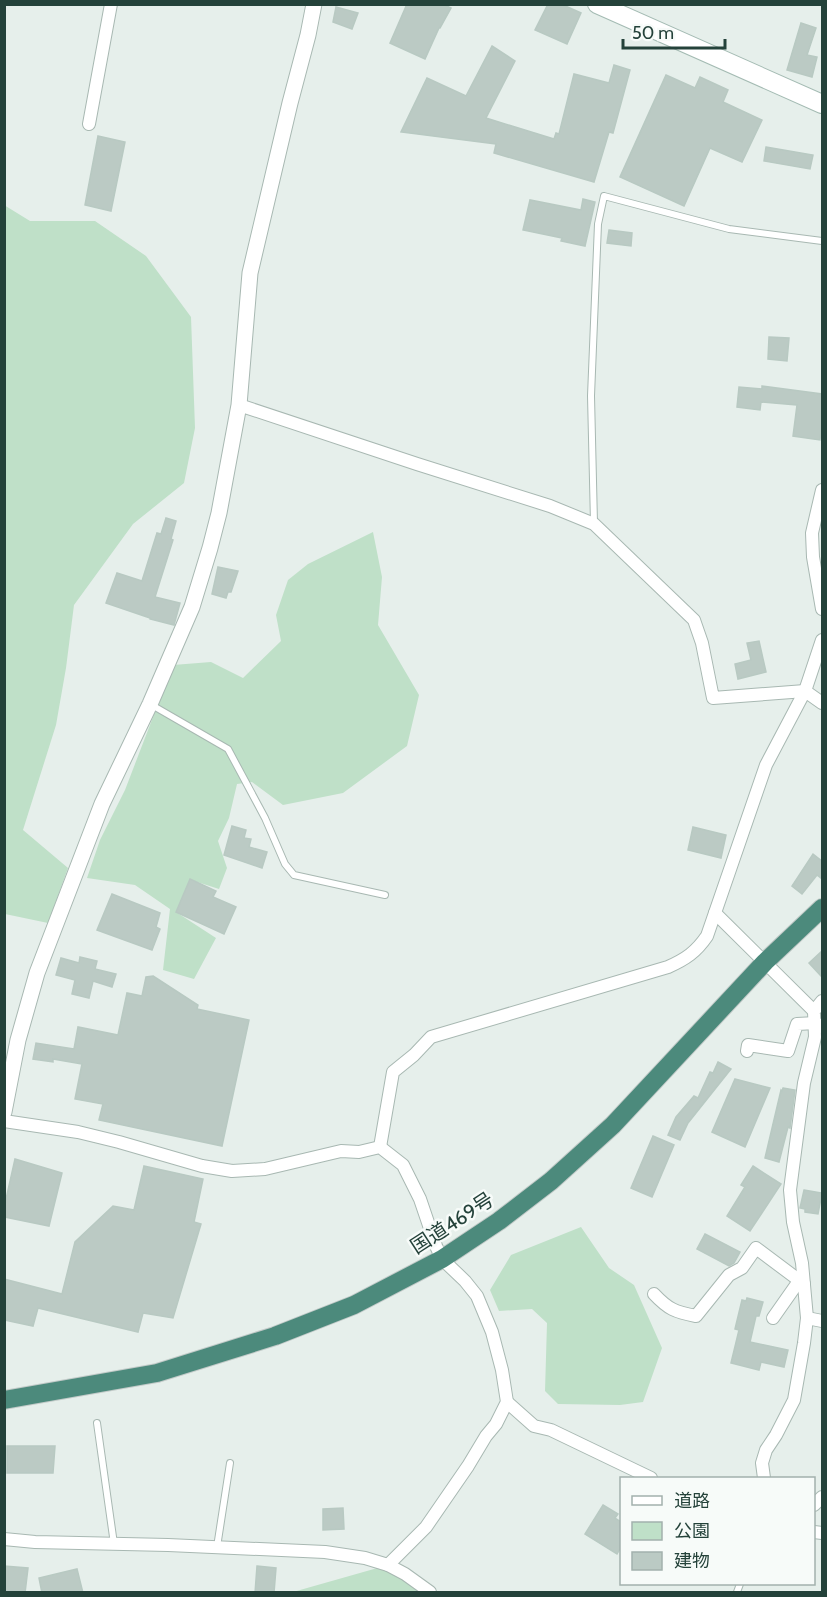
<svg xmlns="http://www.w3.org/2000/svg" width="827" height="1597" viewBox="0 0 827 1597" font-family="Cabin,'Noto Sans JP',sans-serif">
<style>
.green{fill:#bfe0c8}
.building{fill:#bbcac4;stroke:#b8c9c2;stroke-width:1.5}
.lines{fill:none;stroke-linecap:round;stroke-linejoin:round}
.service-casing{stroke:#a8b8b2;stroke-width:8}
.minor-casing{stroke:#a8b8b2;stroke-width:14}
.tertiary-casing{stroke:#a8b8b2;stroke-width:17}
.secondary-casing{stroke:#a4bbb3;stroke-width:20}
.trunk-casing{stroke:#c2cac8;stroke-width:20}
.service{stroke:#fff;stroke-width:6}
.minor{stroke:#fff;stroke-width:12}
.tertiary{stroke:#fff;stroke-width:15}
.secondary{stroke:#fff;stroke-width:18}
.trunk{stroke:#4c8a7c;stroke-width:18}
.labels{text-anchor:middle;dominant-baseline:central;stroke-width:5;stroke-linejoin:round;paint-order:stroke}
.street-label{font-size:20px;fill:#24423a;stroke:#f7fbf9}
</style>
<rect width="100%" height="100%" fill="#e6efeb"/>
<g class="green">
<polygon points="4,205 30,221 95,221 146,256 191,317 195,428 184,483 133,524 74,605 66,668 56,725 23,830 68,868 48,923 5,914"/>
<polygon points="373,532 382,577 378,625 419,695 407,746 343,793 283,805 252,782 237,784 229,818 218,841 227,868 219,889 191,880 176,912 216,938 194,979 163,970 170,909 135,885 87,878 100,840 125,790 173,665 211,662 243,678 281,641 276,615 288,580 308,564"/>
<polygon points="581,1227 609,1268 634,1285 662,1348 643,1402 620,1405 558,1404 545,1391 547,1323 532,1309 499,1311 490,1290 511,1255"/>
<polygon points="388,1565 425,1592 293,1592"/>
</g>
<g class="building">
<polygon points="407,4 443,4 451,8 440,28 439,28 425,59 390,43"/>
<polygon points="548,4 561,4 581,13 567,44 535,30"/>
<polygon points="336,7 358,13 352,29 333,22"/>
<polygon points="801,23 816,28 807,55 817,57 812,77 787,70"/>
<polygon points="492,46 515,61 486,118 554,139 556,133 559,134 574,74 609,83 614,65 630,70 613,133 609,132 594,182 494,153 496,144 401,132 427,78 466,96"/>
<polygon points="666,75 695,88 700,77 728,90 723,102 762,120 742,162 710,148 684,206 620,177"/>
<polygon points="98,136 125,142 111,211 85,205"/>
<polygon points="766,147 813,155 810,169 764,161"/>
<polygon points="583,199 595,202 585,246 561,241 562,238 523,230 530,200 581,210"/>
<polygon points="609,230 632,233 631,246 607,243"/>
<polygon points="769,337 789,338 787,361 768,359"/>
<polygon points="762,386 822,394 822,423 820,440 793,436 797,405 761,402 760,410 737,407 739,387 762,389"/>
<polygon points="166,518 176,521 171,539 173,540 155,597 180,603 174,625 150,619 150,618 106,603 117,573 142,581 157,533 161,534"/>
<polygon points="218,567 238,571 231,592 228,592 226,598 212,594"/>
<polygon points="759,641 766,672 738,679 735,664 751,660 747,643"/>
<polygon points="232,826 246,830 244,838 251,839 249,847 267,852 262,868 224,855"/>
<polygon points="693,827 726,835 721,858 688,850"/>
<polygon points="813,854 822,861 822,879 817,875 802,894 792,886"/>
<polygon points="190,879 216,891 213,897 236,907 224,934 176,912"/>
<polygon points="112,894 160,913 156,927 160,929 152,950 97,930"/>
<polygon points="822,951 822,977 809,963"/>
<polygon points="80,957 97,961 95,969 116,974 112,987 93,981 89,998 72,994 75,980 56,975 61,958 79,963"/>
<polygon points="153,976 198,1005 197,1009 249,1020 222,1146 99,1120 103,1104 75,1099 82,1064 53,1059 53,1062 33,1059 36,1043 74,1049 78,1027 118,1035 127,993 142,996 146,977"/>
<polygon points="718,1062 731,1069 688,1123 680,1140 668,1135 676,1117 694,1096 698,1098 710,1072 713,1073"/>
<polygon points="735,1079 770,1088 745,1147 712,1132"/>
<polygon points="783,1088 795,1090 790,1128 788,1127 779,1162 765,1158 781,1090 782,1091"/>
<polygon points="653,1136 674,1145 652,1197 631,1188"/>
<polygon points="15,1159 62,1173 49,1226 4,1217 4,1208"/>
<polygon points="144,1166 203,1179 194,1222 201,1224 173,1318 143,1313 138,1332 38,1308 33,1326 4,1320 4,1279 62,1294 75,1242 113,1206 134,1210"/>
<polygon points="753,1166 781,1184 750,1231 727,1216 745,1187 741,1185"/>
<polygon points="804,1190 822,1193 818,1214 805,1212 805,1209 800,1208"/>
<polygon points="705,1234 740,1252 734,1263 729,1266 697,1249"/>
<polygon points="747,1298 763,1302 759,1316 756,1316 750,1342 788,1350 784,1367 761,1362 759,1370 731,1363 739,1330 735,1329 742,1300 746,1301"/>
<polygon points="7,1446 55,1446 53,1473 7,1473"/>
<polygon points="603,1505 618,1514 615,1518 621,1522 621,1547 617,1554 585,1534"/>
<polygon points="343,1508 344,1529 323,1530 323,1509"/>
<polygon points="4,1566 28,1568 25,1593 4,1593"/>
<polygon points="257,1566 276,1568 274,1593 255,1593"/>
<polygon points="77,1569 83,1593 42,1593 39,1578"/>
</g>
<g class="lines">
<defs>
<g id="service">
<polyline points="594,523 591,396 598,224 604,196 729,229 822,241"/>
<polyline points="150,704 228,749 265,818 285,864 294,875 385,895"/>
<polyline points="97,1423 114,1544"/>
<polyline points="217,1547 230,1463"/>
<polyline points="737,1592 740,1584"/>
</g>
<g id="minor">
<polyline points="89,124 111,4"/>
<polyline points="239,405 417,464 550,506 594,524 694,620 702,643 713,698 805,691 822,703"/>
<polyline points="822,490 812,533 813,557 822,609"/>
<polyline points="715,913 814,1011"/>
<polyline points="747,1051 748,1045 788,1051 797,1024 816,1023 822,1027"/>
<polyline points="4,1121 78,1132 119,1142 202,1166 232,1171 265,1169 341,1151 359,1152 380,1147 403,1165 420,1199 436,1246 442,1259 465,1281 477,1296 492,1332 502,1370 507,1402 496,1424 486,1436 468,1466 426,1527 388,1565"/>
<path d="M380,1147L393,1072L414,1055L431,1037L668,967C686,959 696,952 707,936L766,765L805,691L822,640"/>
<path d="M654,1294C668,1309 675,1312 696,1316L729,1275L742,1268L756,1248L804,1284"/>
<polyline points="773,1318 799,1281"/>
<polyline points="807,1318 822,1321"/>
<polyline points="507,1402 534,1426 551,1430 651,1478"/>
<polyline points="764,1478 762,1463 766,1450 776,1435 794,1400 804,1343 807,1318 802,1263 793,1222 790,1190 804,1083 815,1037 814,1011 822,1001"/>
<polyline points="814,1505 822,1497"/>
<polyline points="814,1532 822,1533"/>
<polyline points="4,1539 35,1542 168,1545 325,1552 365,1558 388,1565 405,1574 430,1592"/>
</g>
<polyline id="tertiary" points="4,1112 18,1040 37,973 102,804 150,704 192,607 210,548 219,513 239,405 250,273 290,103 308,35 314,4"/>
<polyline id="secondary" points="597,4 822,104"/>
<polyline id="trunk" points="4,1400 157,1373 275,1336 354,1305 442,1259 499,1221 551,1181 613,1125 765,962 822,908"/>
</defs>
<use href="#service" class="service-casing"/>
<use href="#minor" class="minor-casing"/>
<use href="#tertiary" class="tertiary-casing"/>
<use href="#secondary" class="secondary-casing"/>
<use href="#trunk" class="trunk-casing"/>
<use href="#service" class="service"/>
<use href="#minor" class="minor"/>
<use href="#tertiary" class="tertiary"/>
<use href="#secondary" class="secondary"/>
<use href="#trunk" class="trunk"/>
</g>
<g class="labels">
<g class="street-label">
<text transform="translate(452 1223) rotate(-33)">国道469号</text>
</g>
</g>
<rect width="827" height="1597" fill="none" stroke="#24423a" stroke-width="12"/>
<rect x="620" y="1477" width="195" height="108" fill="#f7fbf9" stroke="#a3b1ad" stroke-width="1.5"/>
<rect x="632" y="1496" width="30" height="9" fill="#ffffff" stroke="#a3b1ad" stroke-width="1.5"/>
<text x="674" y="1507" font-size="18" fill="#24423a">道路</text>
<rect x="632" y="1522" width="30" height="18" fill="#bfe0c8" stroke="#a3b1ad" stroke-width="1.5"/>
<text x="674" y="1537" font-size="18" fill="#24423a">公園</text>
<rect x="632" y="1552" width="30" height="18" fill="#bbcac4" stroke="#a3b1ad" stroke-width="1.5"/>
<text x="674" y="1567" font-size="18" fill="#24423a">建物</text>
<path d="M623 39v9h102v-9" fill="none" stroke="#24423a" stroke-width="3"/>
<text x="632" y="39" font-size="18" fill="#24423a" stroke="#f7fbf9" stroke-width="4.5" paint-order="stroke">50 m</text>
</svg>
